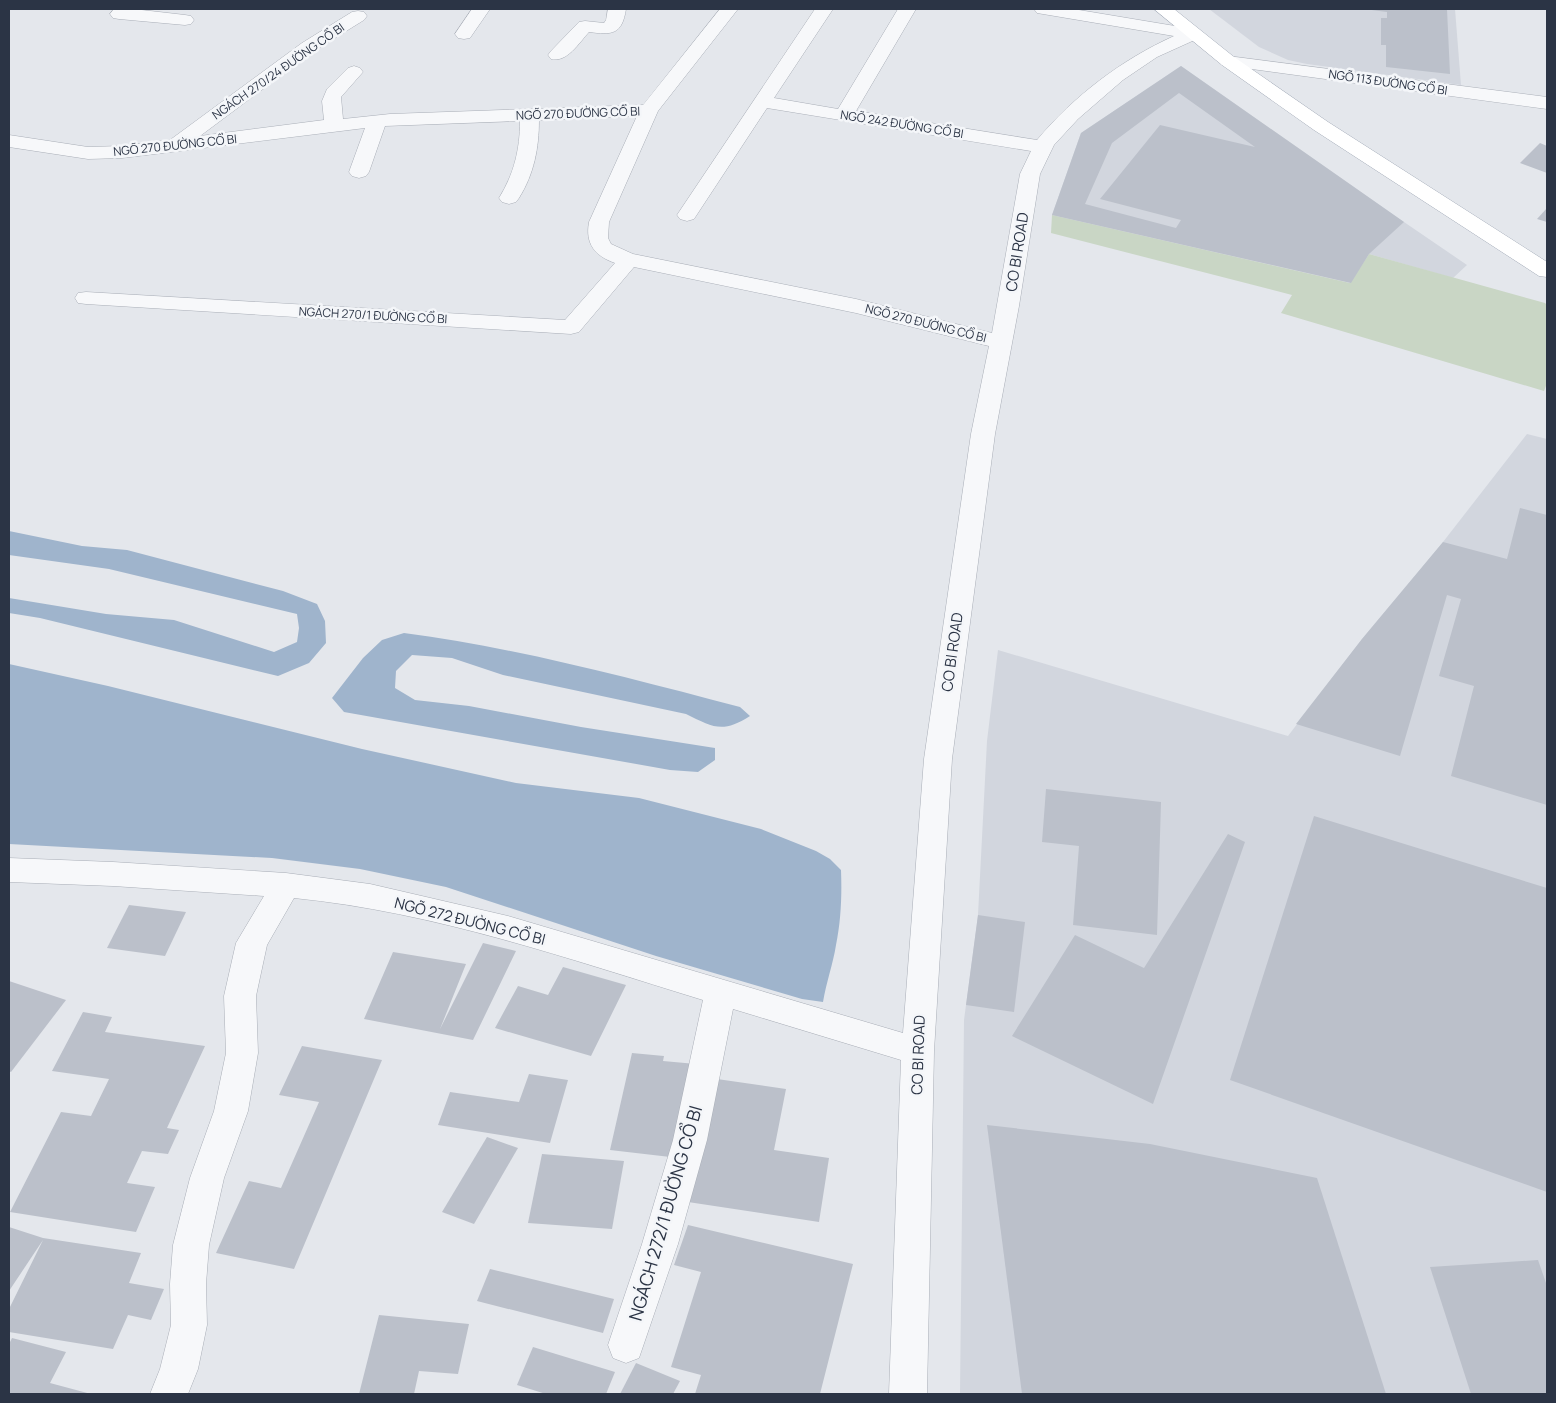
<svg xmlns="http://www.w3.org/2000/svg" width="1556" height="1403" viewBox="0 0 1556 1403" font-family="Manrope,sans-serif">
<style>
.built{fill:#d2d6de}
.green{fill:#c9d6c5}
.water{fill:#9fb4cc}
.building{fill:#bbc0ca;fill-rule:evenodd}
.lines{fill:none;stroke-linecap:round;stroke-linejoin:round}
.minor-casing{stroke:#a9aeb7;stroke-width:1}
.major-casing{stroke:#a3abb8;stroke-width:1}
.minor{fill:#f7f8fa;fill-rule:evenodd}
.major{fill:#fff;fill-rule:evenodd}
.labels{text-anchor:middle;dominant-baseline:central;stroke-width:5;stroke-linejoin:round;paint-order:stroke}
.far-street-label{font-size:12px;fill:#2b3445;stroke:#f4f6f9}
.street-label{font-size:15px;fill:#2b3445;stroke:#f4f6f9}
.near-street-label{font-size:18px;fill:#2b3445;stroke:#f4f6f9}
</style>
<rect width="100%" height="100%" fill="#e4e7ec"/>
<g class="built">
<polygon points="1209,9 1455,9 1461,85 1307,64 1288,60 1259,47"/>
<polygon points="1181,66 1404,222 1467,265 1453,278 1369,254 1351,283 1052,215 1081,133"/>
<polygon points="1527,434 1547,439 1547,1394 960,1394 964,1020 978,915 987,741 998,650 1288,736 1362,639 1443,542"/>
</g>
<polygon class="green" points="1052,215 1350,283 1369,254 1545,303 1547,305 1547,383 1544,391 1281,313 1292,295 1051,233"/>
<g class="water">
<polygon points="9,531 82,546 127,550 283,591 317,604 325,621 326,643 309,663 278,676 40,618 9,613 9,598 106,614 174,620 274,652 297,642 299,628 297,614 109,569 9,555"/>
<path d="M404,633C518,648 629,678 740,707L750,716C722,734 713,727 686,714L503,675L452,658L412,655L396,671L395,688L415,700L469,706L581,727L715,748V760L698,772L670,770L344,712L332,698L363,658L382,640Z"/>
<path d="M9,664L108,686L362,749L516,783L639,798L761,829L816,851L830,859L841,870C842,895 841,921 836,945C833,964 826,983 823,1002L802,999L656,956L446,887L360,869L272,858L9,844Z"/>
</g>
<g class="building">
<polygon points="1364,9 1447,9 1450,74 1386,67 1386,45 1381,45 1381,18 1387,18 1387,12"/>
<path d="M1181,66L1404,222L1369,254L1351,283L1052,215L1081,133ZM1179,93L1255,147L1160,125L1100,199L1181,220L1176,228L1085,204L1112,143Z"/>
<polygon points="1540,143 1547,146 1547,173 1520,163"/>
<polygon points="1547,208 1547,222 1537,219"/>
<polygon points="1520,508 1547,515 1547,805 1451,776 1474,686 1439,676 1461,599 1447,595 1400,756 1296,724 1362,639 1443,542 1507,559"/>
<polygon points="1046,789 1161,802 1157,935 1073,925 1079,846 1042,842"/>
<polygon points="1314,816 1547,888 1547,1192 1230,1080"/>
<polygon points="1228,834 1245,842 1153,1104 1012,1036 1075,935 1144,968"/>
<polygon points="129,905 186,912 165,956 107,948"/>
<polygon points="978,915 1025,922 1014,1012 966,1005"/>
<polygon points="483,943 516,951 473,1040 364,1019 393,952 466,964 440,1029"/>
<polygon points="563,967 626,985 591,1056 495,1028 518,986 548,995"/>
<polygon points="9,981 66,1000 11,1072 9,1071"/>
<polygon points="83,1012 112,1017 105,1032 205,1046 167,1128 179,1130 168,1154 142,1151 127,1183 155,1187 136,1232 10,1212 61,1112 91,1116 109,1079 52,1071"/>
<polygon points="302,1046 382,1060 294,1269 216,1253 249,1181 281,1188 319,1102 279,1095"/>
<polygon points="632,1053 664,1056 663,1061 696,1064 679,1158 610,1150"/>
<polygon points="529,1074 568,1080 550,1143 438,1125 450,1092 519,1102"/>
<polygon points="717,1079 786,1089 774,1150 829,1158 819,1222 688,1202"/>
<polygon points="987,1125 1150,1144 1317,1178 1386,1394 1022,1394"/>
<polygon points="487,1137 518,1148 474,1224 442,1212"/>
<polygon points="542,1154 624,1161 612,1229 528,1223"/>
<polygon points="688,1225 853,1264 820,1394 695,1394 701,1375 671,1367 701,1272 674,1265"/>
<polygon points="9,1227 43,1238 141,1253 129,1283 164,1289 151,1320 128,1315 113,1349 9,1332 9,1309 43,1240 9,1291"/>
<polygon points="1538,1260 1547,1286 1547,1394 1471,1394 1430,1267"/>
<polygon points="490,1269 614,1299 603,1333 477,1301"/>
<polygon points="379,1315 469,1324 458,1374 419,1371 414,1394 359,1394"/>
<polygon points="12,1338 66,1352 50,1383 91,1394 9,1394 9,1344"/>
<polygon points="533,1347 615,1372 606,1394 546,1394 517,1385"/>
<polygon points="636,1363 680,1381 673,1394 620,1394"/>
</g>
<g class="lines">
<defs>
<g id="minor">
<polygon points="114,9 133,9 185,15 191,16 194,20 191,24 185,25 119,19 113,18 110,14"/>
<polygon points="472,9 490,9 470,38 464,39 458,38 455,34"/>
<path d="M608,9H626C622,35 612,35 589,32C579,43 567,63 551,59L548,55L551,51L579,22L585,21L604,23L606,20Z"/>
<path d="M720,9H738L658,111L609,222L608,238L611,244L633,254L856,299L992,333L1020,174L1031,151L767,108L694,219L687,221L680,219L677,215L815,9H833L774,98L838,109L898,9H916L856,111L1037,140C1074,96 1121,60 1174,36L1043,14L1037,13L1034,9H1073L1199,30L1202,34L1199,38L1157,57L1123,80L1078,119L1054,145L1040,174L1019,306L995,434L952,759L934,1051L927,1394H889L901,1060L733,1009L707,1140L678,1244L639,1358L626,1363L613,1358L608,1345L642,1244L673,1140L703,1000C569,959 435,912 294,898L267,945L256,996L258,1053L248,1111L224,1178L209,1245L206,1284L207,1325L198,1369L188,1394H150L160,1369L171,1325L170,1284L173,1245L190,1178L214,1111L226,1053L224,996L236,943L264,896L113,886L9,882V858L113,862L286,873L370,884L508,916L903,1033L924,759L971,434L989,346L856,313L634,267L579,332L571,334L86,304L78,303L75,298L78,293L86,292L565,320L615,263C595,256 585,244 589,222L637,116L539,120C539,148 534,174 519,198L516,202L509,204L502,202L499,198C514,174 520,149 520,121L385,126L369,172L366,176L359,178L352,176L349,172L365,128L122,158L88,159L9,147V135L88,147L122,146L170,140L302,43L352,12L358,11L364,12L367,16L364,20L314,51L200,136L324,120L322,101L327,89L348,68L354,66L360,68L363,72L341,97L343,119L390,114L643,105Z"/>
<polygon points="1228,56 1547,97 1547,109 1222,65 1219,61 1222,57"/>
</g>
<polygon id="major" points="1154,9 1174,9 1234,57 1328,122 1547,262 1547,277 1539,276 1314,130 1222,65"/>
</defs>
<use href="#minor" class="minor-casing"/>
<use href="#major" class="major-casing"/>
<use href="#minor" class="minor"/>
<use href="#major" class="major"/>
</g>
<g class="labels">
<g class="far-street-label">
<text transform="translate(278 71) rotate(-35)">NGÁCH 270/24 ĐƯỜNG CỔ BI</text>
<text transform="translate(1388 82) rotate(8)">NGÕ 113 ĐƯỜNG CỔ BI</text>
<text transform="translate(578 113) rotate(-2)">NGÕ 270 ĐƯỜNG CỔ BI</text>
<text transform="translate(902 124) rotate(9)">NGÕ 242 ĐƯỜNG CỔ BI</text>
<text transform="translate(175 145) rotate(-6)">NGÕ 270 ĐƯỜNG CỔ BI</text>
<text transform="translate(373 315) rotate(3)">NGÁCH 270/1 ĐƯỜNG CỔ BI</text>
<text transform="translate(926 323) rotate(14)">NGÕ 270 ĐƯỜNG CỔ BI</text>
</g>
<g class="street-label">
<text transform="translate(1017 252) rotate(-81)">CO BI ROAD</text>
<text transform="translate(952 652) rotate(-82)">CO BI ROAD</text>
<text transform="translate(470 921) rotate(14)">NGÕ 272 ĐƯỜNG CỔ BI</text>
<text transform="translate(918 1055) rotate(-88)">CO BI ROAD</text>
</g>
<g class="near-street-label">
<text transform="translate(665 1213) rotate(-74)">NGÁCH 272/1 ĐƯỜNG CỔ BI</text>
</g>
</g>
<rect width="1556" height="1403" fill="none" stroke="#2b3445" stroke-width="20"/>
</svg>
